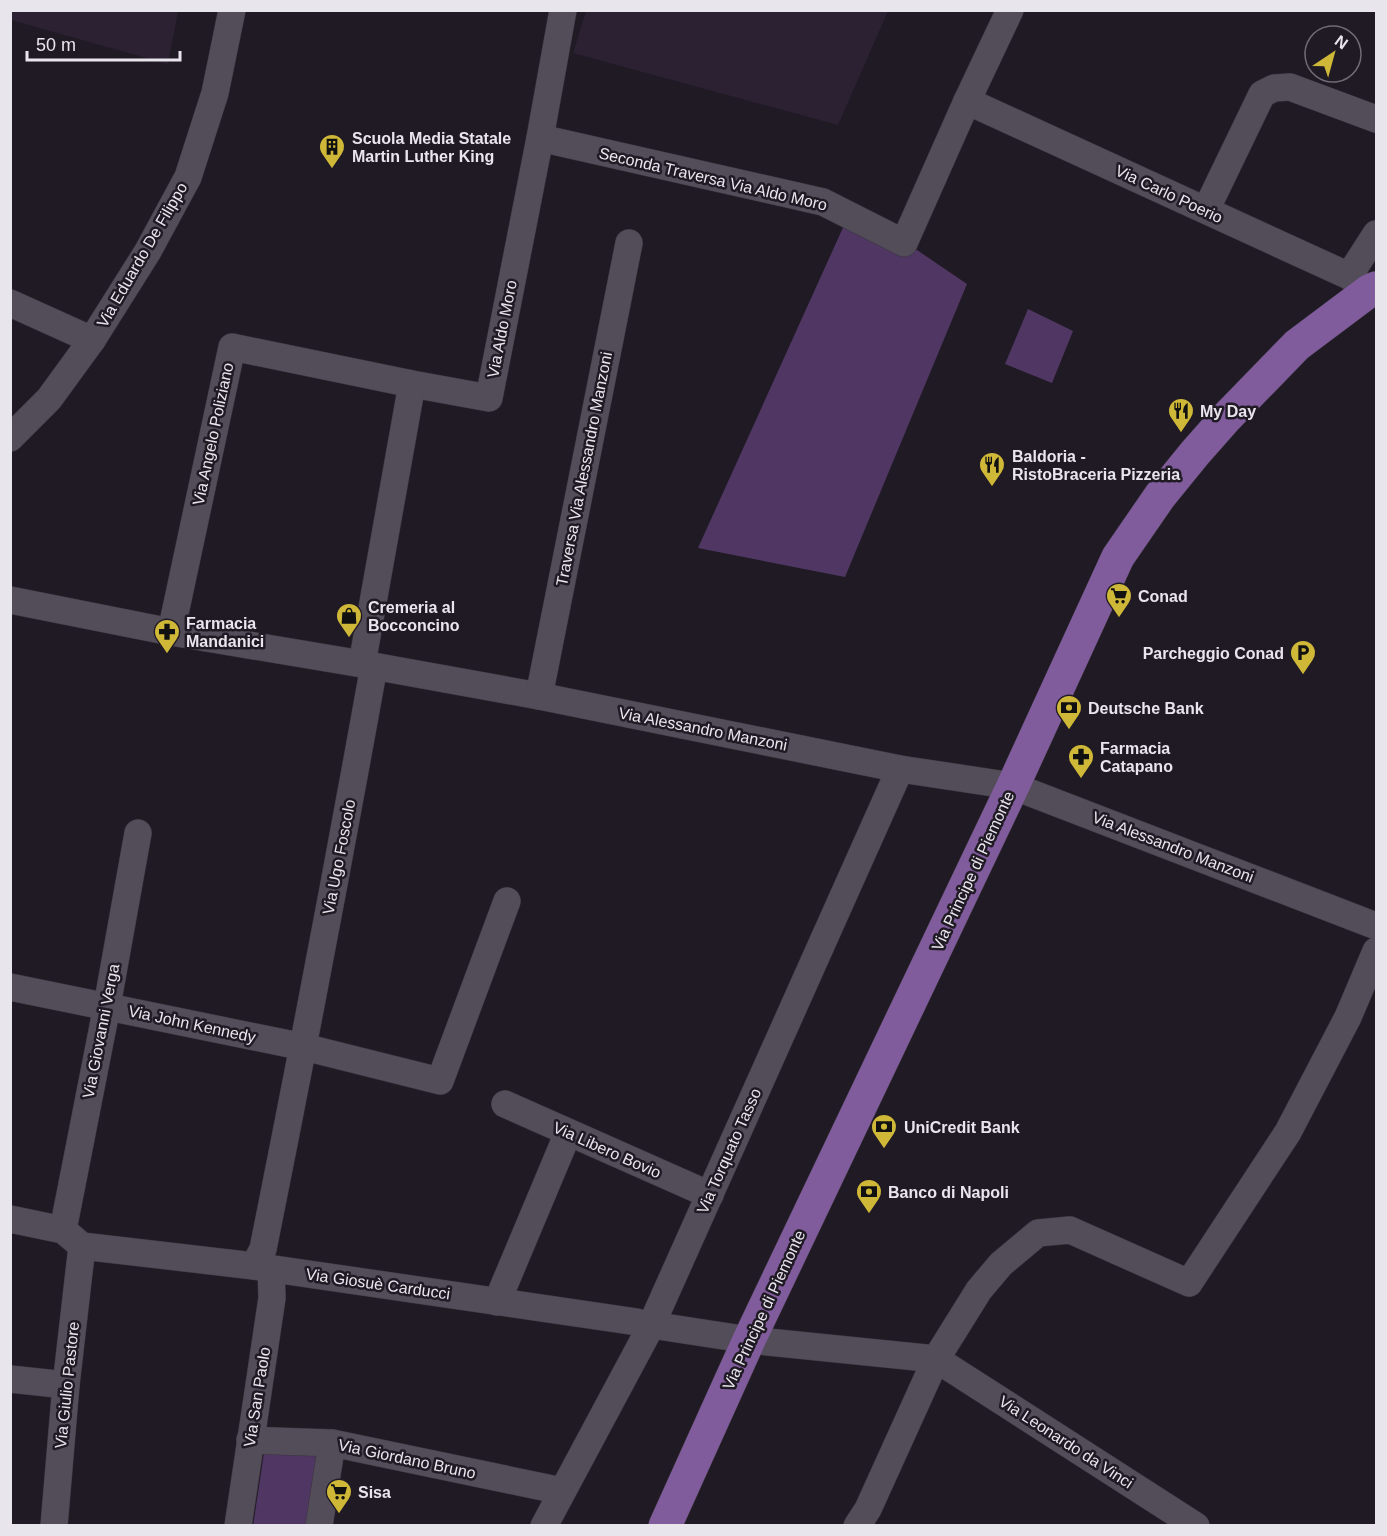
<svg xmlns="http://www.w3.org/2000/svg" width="1387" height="1536" viewBox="0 0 1387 1536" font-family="Arial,sans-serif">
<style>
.built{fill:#2b2132}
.green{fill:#503763}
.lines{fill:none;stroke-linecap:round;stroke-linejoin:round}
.minor-casing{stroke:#3b363f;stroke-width:28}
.major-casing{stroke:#3b363f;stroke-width:34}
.minor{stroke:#534c59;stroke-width:27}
.major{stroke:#815c9d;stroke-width:33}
.labels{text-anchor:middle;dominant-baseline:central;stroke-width:5;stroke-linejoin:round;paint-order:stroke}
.poi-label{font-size:16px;font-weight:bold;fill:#e9e5ed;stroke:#201a25;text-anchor:start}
.street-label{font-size:16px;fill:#e9e5ed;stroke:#201a25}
</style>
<rect width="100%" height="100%" fill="#201a25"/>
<g class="built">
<polygon points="10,11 11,10 178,11 168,64 11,20"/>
<polygon points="586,11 586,10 888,11 838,125 573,53"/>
</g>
<g class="green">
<polygon points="846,221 917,250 967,284 845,577 698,548"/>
<polygon points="1028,309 1073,331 1052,383 1005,364"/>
<polygon points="265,1446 321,1453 309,1525 253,1526"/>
</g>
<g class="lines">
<defs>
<g id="minor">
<polyline points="967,101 1349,276 1369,291"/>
<polyline points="540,138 823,202 904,243 967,101 1010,10"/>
<polyline points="1206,210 1262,94 1274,88 1290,87 1376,119"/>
<polyline points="1349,276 1376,234"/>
<polyline points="10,303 92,340"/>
<polyline points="10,438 49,399 92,340 148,251 188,177 215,93 232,10"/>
<polyline points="10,600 171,632 362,664 539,696 900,769 1013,786 1376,926"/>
<polyline points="171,632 232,347 412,384 489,398 540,138 563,10"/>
<polyline points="362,664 412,384"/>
<polyline points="539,696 629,243"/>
<polyline points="10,987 304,1047 440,1081 507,901"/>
<polyline points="505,1104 710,1195"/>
<polyline points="10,1219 63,1230 82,1246 254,1266 637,1322 650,1328 658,1326 749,1340 936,1359 1196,1526"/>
<polyline points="63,1230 107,1006 138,833"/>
<path d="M254,1266L263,1249C302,1055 339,861 374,666"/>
<polyline points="497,1302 568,1133"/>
<polyline points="10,1379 66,1385"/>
<polyline points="250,1440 332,1443 562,1491"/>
<polyline points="54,1526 66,1385 82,1246"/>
<polyline points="238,1526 272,1298 271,1269"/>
<polyline points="319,1526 332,1443"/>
<polyline points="544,1526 650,1328 900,769"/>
<polyline points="857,1526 868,1509 936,1359 979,1290 1001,1264 1038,1233 1070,1230 1189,1283 1288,1132 1348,1017 1376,951"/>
</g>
<polyline id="major" points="665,1526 749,1340 1013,786 1118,557 1160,496 1195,453 1225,419 1297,345 1369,291 1376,288"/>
</defs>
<use href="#minor" class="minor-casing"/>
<use href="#major" class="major-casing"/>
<use href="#minor" class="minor"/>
<use href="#major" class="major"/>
</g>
<defs>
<symbol id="building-pin" viewBox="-11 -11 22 30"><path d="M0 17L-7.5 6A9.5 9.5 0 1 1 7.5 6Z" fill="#cfb837" stroke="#201a25"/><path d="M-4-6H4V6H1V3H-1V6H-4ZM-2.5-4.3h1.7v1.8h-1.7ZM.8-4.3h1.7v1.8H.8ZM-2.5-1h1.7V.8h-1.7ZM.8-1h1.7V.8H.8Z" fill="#111"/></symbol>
<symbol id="restaurant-pin" viewBox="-11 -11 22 30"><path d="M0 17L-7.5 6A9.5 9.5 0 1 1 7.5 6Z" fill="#cfb837" stroke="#201a25"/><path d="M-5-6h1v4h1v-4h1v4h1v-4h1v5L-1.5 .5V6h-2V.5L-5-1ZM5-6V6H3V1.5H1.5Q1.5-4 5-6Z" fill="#111"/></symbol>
<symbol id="supermarket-pin" viewBox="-11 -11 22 30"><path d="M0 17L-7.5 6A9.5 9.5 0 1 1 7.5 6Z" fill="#cfb837" stroke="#201a25"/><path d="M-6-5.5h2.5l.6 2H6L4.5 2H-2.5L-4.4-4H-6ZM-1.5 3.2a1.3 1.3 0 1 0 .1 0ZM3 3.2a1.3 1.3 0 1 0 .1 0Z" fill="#111"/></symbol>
<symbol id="shop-pin" viewBox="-11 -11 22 30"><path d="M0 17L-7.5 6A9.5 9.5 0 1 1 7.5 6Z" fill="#cfb837" stroke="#201a25"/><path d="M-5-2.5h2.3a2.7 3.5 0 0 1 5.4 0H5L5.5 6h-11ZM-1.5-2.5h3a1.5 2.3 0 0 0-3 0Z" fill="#111"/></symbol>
<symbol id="pharmacy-pin" viewBox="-11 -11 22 30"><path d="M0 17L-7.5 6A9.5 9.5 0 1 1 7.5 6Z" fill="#cfb837" stroke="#201a25"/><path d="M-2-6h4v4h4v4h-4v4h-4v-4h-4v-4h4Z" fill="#111"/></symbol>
<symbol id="parking-pin" viewBox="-11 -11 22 30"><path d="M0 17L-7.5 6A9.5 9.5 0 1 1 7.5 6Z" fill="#cfb837" stroke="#201a25"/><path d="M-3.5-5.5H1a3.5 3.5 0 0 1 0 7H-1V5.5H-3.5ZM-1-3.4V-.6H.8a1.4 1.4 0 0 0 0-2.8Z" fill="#111"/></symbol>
<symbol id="bank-pin" viewBox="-11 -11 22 30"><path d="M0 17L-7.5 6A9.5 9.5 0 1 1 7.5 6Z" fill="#cfb837" stroke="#201a25"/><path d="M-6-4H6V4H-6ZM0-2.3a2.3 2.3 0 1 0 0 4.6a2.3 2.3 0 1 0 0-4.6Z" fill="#111"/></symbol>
</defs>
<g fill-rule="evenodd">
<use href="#building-pin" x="317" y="132" width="30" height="40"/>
<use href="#restaurant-pin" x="1166" y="396" width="30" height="40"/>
<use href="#restaurant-pin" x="977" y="450" width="30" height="40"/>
<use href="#supermarket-pin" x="1104" y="581" width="30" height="40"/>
<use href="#shop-pin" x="334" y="601" width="30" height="40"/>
<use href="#pharmacy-pin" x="152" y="617" width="30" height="40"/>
<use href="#parking-pin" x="1288" y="638" width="30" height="40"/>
<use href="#bank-pin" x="1054" y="693" width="30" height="40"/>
<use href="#pharmacy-pin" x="1066" y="742" width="30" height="40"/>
<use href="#bank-pin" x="869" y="1112" width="30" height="40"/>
<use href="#bank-pin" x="854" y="1177" width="30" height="40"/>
<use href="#supermarket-pin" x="324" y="1477" width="30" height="40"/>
</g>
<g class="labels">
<g class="poi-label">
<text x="352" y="138">Scuola Media Statale<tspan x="352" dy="18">Martin Luther King</tspan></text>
<text x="1200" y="411">My Day</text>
<text x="1012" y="456">Baldoria -<tspan x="1012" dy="18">RistoBraceria Pizzeria</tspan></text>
<text x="1138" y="596">Conad</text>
<text x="368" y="607">Cremeria al<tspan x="368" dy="18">Bocconcino</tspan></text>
<text x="186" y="623">Farmacia<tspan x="186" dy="18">Mandanici</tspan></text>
<text x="1284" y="653" text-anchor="end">Parcheggio Conad</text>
<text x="1088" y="708">Deutsche Bank</text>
<text x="1100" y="748">Farmacia<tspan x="1100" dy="18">Catapano</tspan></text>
<text x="904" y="1127">UniCredit Bank</text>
<text x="888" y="1192">Banco di Napoli</text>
<text x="358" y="1492">Sisa</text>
</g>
<g class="street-label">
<text transform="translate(713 179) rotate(13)">Seconda Traversa Via Aldo Moro</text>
<text transform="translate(1169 194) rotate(25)">Via Carlo Poerio</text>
<text transform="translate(142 255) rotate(-60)">Via Eduardo De Filippo</text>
<text transform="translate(502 329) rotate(-79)">Via Aldo Moro</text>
<text transform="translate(213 434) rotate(-78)">Via Angelo Poliziano</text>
<text transform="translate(584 469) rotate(-79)">Traversa Via Alessandro Manzoni</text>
<text transform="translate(703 729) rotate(11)">Via Alessandro Manzoni</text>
<text transform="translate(1173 847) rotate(21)">Via Alessandro Manzoni</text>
<text transform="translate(339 857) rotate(-79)">Via Ugo Foscolo</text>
<text transform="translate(973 871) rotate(-65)">Via Principe di Piemonte</text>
<text transform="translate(192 1024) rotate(12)">Via John Kennedy</text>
<text transform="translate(101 1031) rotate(-79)">Via Giovanni Verga</text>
<text transform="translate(607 1150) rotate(24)">Via Libero Bovio</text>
<text transform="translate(729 1151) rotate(-66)">Via Torquato Tasso</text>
<text transform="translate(378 1284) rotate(8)">Via Giosuè Carducci</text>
<text transform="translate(764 1310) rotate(-65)">Via Principe di Piemonte</text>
<text transform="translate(67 1385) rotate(-84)">Via Giulio Pastore</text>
<text transform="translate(257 1397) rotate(-81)">Via San Paolo</text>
<text transform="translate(1066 1442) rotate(33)">Via Leonardo da Vinci</text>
<text transform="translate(407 1459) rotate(12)">Via Giordano Bruno</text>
</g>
</g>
<rect width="1387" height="1536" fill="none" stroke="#e9e5ed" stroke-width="24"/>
<g transform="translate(1333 54) rotate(36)"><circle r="28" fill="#201a25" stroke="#706b75" stroke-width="1.5"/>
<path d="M0-4.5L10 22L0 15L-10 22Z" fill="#cfb837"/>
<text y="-9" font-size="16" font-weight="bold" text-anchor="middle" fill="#e9e5ed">N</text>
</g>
<path d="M27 51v9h153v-9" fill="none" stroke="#e9e5ed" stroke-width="3"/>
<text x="36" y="51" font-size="18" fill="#e9e5ed" stroke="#201a25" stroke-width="4.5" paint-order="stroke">50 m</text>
</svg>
